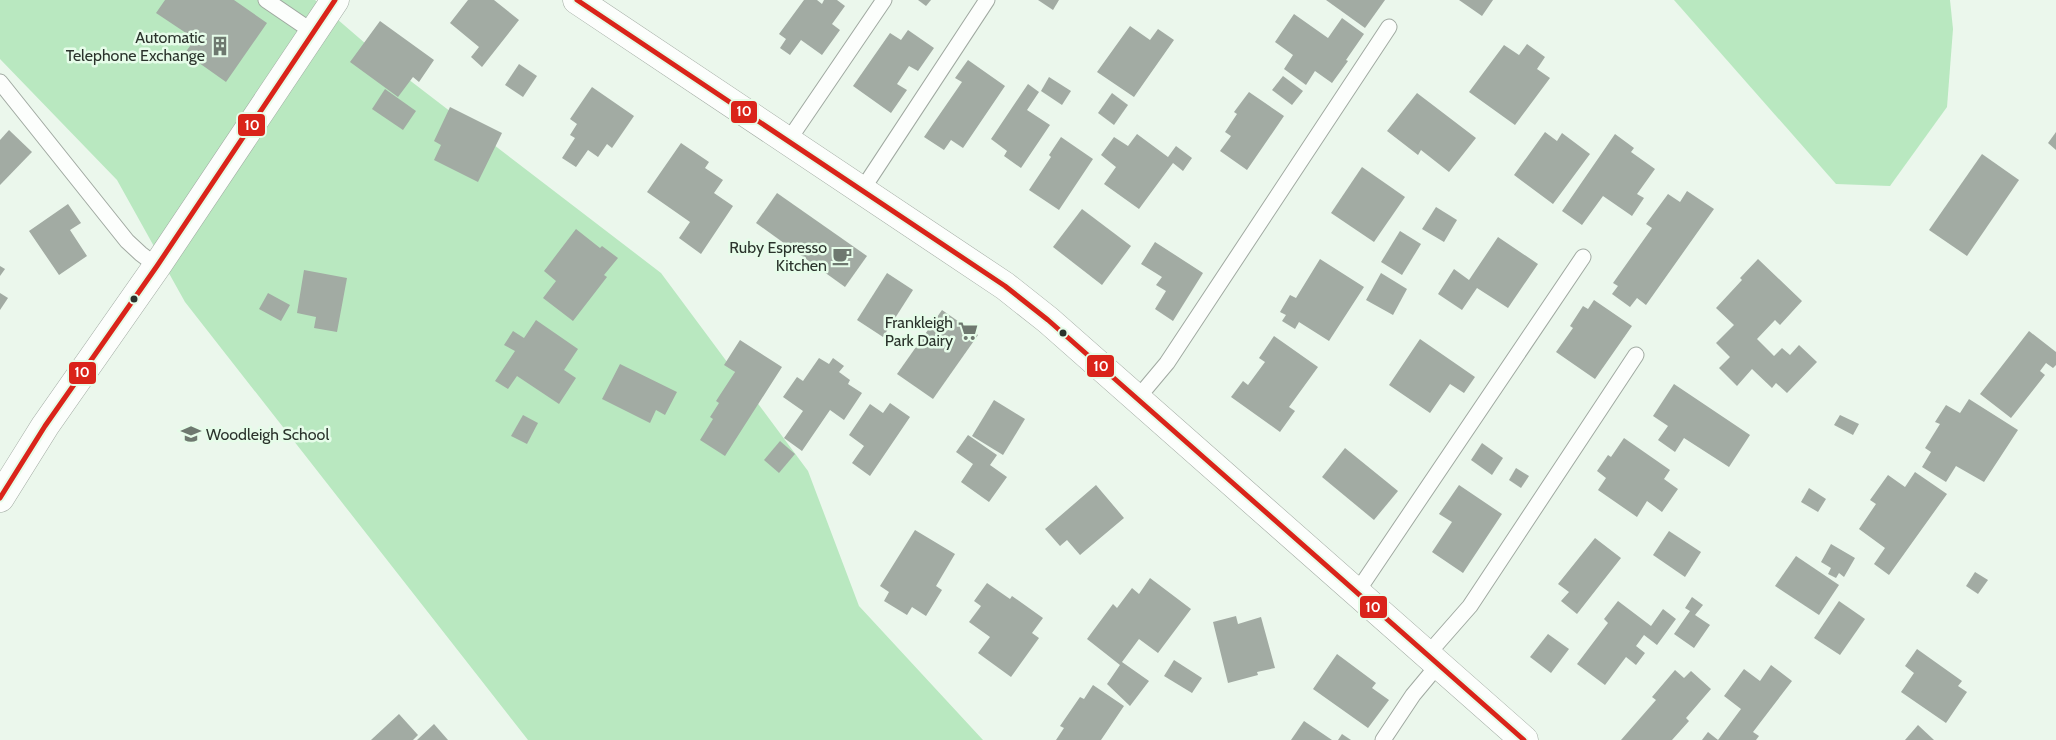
<svg xmlns="http://www.w3.org/2000/svg" width="2056" height="740" viewBox="0 0 2056 740" font-family="Cabin,sans-serif">
<style>
.forest{fill:#b9e8c0}
.building{fill:#a2aba3}
.lines{fill:none;stroke-linecap:round;stroke-linejoin:round}
.lane-casing{stroke:#a0a9a1;stroke-width:17}
.secondary-casing{stroke:#a0a9a1;stroke-width:29}
.lane{stroke:#fcfefc;stroke-width:15}
.secondary{stroke:#fcfefc;stroke-width:28}
.bus-1-casing{stroke:#e6fce9;stroke-width:9}
.bus-1{stroke:#da241a;stroke-width:5}
.bus-dot{fill:#2b332c;stroke:#e6fce9;stroke-width:2}
.labels{text-anchor:middle;dominant-baseline:central;stroke-width:5;stroke-linejoin:round;paint-order:stroke}
.poi-label{font-size:16px;fill:#2b332c;stroke:#e6fce9;text-anchor:end}
.line-badge{stroke:#e6fce9;stroke-width:2}
.badge-label{font-size:14px;text-anchor:middle;font-weight:bold;fill:#fff}
</style>
<rect width="100%" height="100%" fill="#ebf7ec"/>
<g class="forest">
<polygon points="0,0 315,0 395,69 661,273 808,471 859,606 983,740 528,740 185,302 117,180 0,59"/>
<polygon points="1674,0 1950,0 1953,29 1947,107 1890,186 1836,184"/>
</g>
<g class="building">
<polygon points="165,0 234,0 267,23 226,82 185,53 195,39 156,13"/>
<polygon points="468,0 494,0 519,20 482,67 471,57 479,47 450,23"/>
<polygon points="804,0 817,0 822,4 824,0 837,0 845,6 832,24 840,30 822,55 801,40 790,55 780,48 786,39 779,34"/>
<polygon points="918,0 931,0 926,6"/>
<polygon points="1038,0 1059,0 1053,10"/>
<polygon points="1326,0 1385,0 1365,28"/>
<polygon points="1459,0 1493,0 1482,16"/>
<polygon points="1294,14 1328,38 1342,18 1364,34 1346,60 1348,61 1332,83 1315,71 1306,85 1284,69 1293,55 1275,42"/>
<polygon points="380,21 434,60 419,82 413,77 398,97 350,62"/>
<polygon points="1130,26 1150,40 1158,29 1174,40 1134,97 1097,72"/>
<polygon points="908,30 934,48 918,71 909,66 897,84 907,90 891,113 853,86 890,33 901,40"/>
<polygon points="1527,44 1545,57 1537,69 1550,78 1515,125 1469,92 1504,45 1519,55"/>
<polygon points="968,60 1005,86 963,148 951,140 944,150 924,137 962,82 955,78"/>
<polygon points="519,64 537,76 523,97 505,85"/>
<polygon points="1283,76 1303,91 1292,105 1272,90"/>
<polygon points="1049,77 1071,91 1062,105 1041,91"/>
<polygon points="1028,84 1039,92 1027,110 1050,125 1021,168 1004,156 1007,151 991,139"/>
<polygon points="592,87 634,116 612,148 607,144 598,157 588,150 576,167 562,158 575,138 570,135 577,124 570,119"/>
<polygon points="385,89 416,111 403,130 372,109"/>
<polygon points="1249,92 1284,116 1247,170 1220,151 1231,136 1225,132 1237,114 1234,112"/>
<polygon points="1112,93 1128,105 1114,125 1098,113"/>
<polygon points="1417,93 1476,138 1449,172 1421,150 1418,155 1387,131"/>
<polygon points="450,107 502,133 478,182 434,160 441,145 434,141"/>
<polygon points="9,130 32,152 0,185 0,140"/>
<polygon points="1545,132 1557,141 1562,133 1590,154 1553,204 1514,175"/>
<polygon points="2056,132 2056,150 2048,143"/>
<polygon points="1137,134 1168,157 1176,146 1192,158 1183,171 1173,163 1139,209 1104,184 1116,167 1101,155 1114,137 1128,146"/>
<polygon points="1615,134 1634,148 1631,152 1655,169 1637,194 1644,198 1632,216 1603,196 1582,225 1562,211"/>
<polygon points="1061,137 1093,159 1059,210 1029,190 1051,157 1049,155"/>
<polygon points="681,143 709,162 705,168 723,180 714,193 733,206 701,254 679,238 690,222 647,192"/>
<polygon points="1982,154 2019,180 1967,256 1929,230"/>
<polygon points="1362,167 1405,197 1374,242 1331,213"/>
<polygon points="1687,191 1714,209 1646,305 1637,298 1630,307 1612,294 1618,286 1613,283 1652,228 1646,224 1668,194 1680,202"/>
<polygon points="777,193 867,256 845,287 756,223"/>
<polygon points="68,204 81,223 70,230 87,256 59,275 29,231"/>
<polygon points="1436,207 1457,220 1444,242 1422,229"/>
<polygon points="1082,209 1131,246 1102,285 1053,247"/>
<polygon points="576,229 600,248 602,246 618,258 604,275 607,277 573,321 543,298 556,281 544,271"/>
<polygon points="1400,231 1421,244 1402,275 1381,262"/>
<polygon points="1498,237 1538,264 1508,308 1477,288 1462,310 1438,294 1454,269 1469,280"/>
<polygon points="1155,242 1203,273 1173,321 1155,309 1166,291 1156,285 1162,277 1141,264"/>
<polygon points="1320,259 1364,287 1329,341 1299,322 1295,329 1282,321 1286,315 1280,312 1290,295 1296,298"/>
<polygon points="1758,259 1802,301 1780,325 1775,320 1757,339 1774,356 1782,348 1790,355 1799,345 1817,362 1787,393 1776,383 1772,388 1752,369 1737,386 1719,368 1730,357 1716,343 1734,325 1716,308 1742,280 1740,278"/>
<polygon points="0,266 5,269 0,276"/>
<polygon points="304,270 347,278 337,332 314,328 316,317 297,313"/>
<polygon points="887,273 913,290 883,337 857,320"/>
<polygon points="1381,273 1407,289 1393,315 1366,300"/>
<polygon points="0,293 8,298 0,310"/>
<polygon points="268,293 290,305 281,321 259,309"/>
<polygon points="1594,300 1632,326 1595,379 1556,352 1573,328 1570,326 1583,306 1588,309"/>
<polygon points="942,310 978,335 933,399 897,374"/>
<polygon points="536,320 578,349 564,370 576,378 559,404 517,376 508,389 495,381 515,351 504,345 513,331 524,338"/>
<polygon points="2029,331 2056,352 2056,365 2053,368 2046,363 2040,371 2045,375 2011,418 1980,394"/>
<polygon points="1274,336 1318,367 1289,407 1295,411 1280,432 1231,397 1243,381 1248,385 1265,362 1259,358"/>
<polygon points="1420,339 1475,377 1464,393 1450,384 1430,413 1389,385"/>
<polygon points="740,340 782,367 725,456 700,440 713,419 710,417 719,403 716,401 735,372 724,365"/>
<polygon points="819,358 829,364 833,358 844,366 839,372 850,380 848,384 862,393 844,420 830,410 802,451 784,438 803,411 783,397 797,377 803,381"/>
<polygon points="620,364 677,392 665,415 656,410 650,423 602,399"/>
<polygon points="1674,384 1750,435 1729,467 1684,438 1675,452 1658,440 1668,426 1653,416"/>
<polygon points="1969,399 2018,430 1984,482 1956,466 1946,482 1922,467 1931,452 1925,448 1940,424 1935,422 1946,405 1960,413"/>
<polygon points="994,400 1025,419 1003,455 972,436"/>
<polygon points="890,403 910,417 870,476 852,463 864,446 849,435 870,404 883,413"/>
<polygon points="523,415 538,423 527,444 511,436"/>
<polygon points="1840,415 1859,424 1853,435 1834,425"/>
<polygon points="968,435 997,455 990,465 1007,477 989,502 961,482 973,464 956,452"/>
<polygon points="1624,438 1670,470 1664,479 1678,489 1662,512 1647,501 1637,517 1598,490 1606,478 1597,471 1608,455 1611,457"/>
<polygon points="780,441 795,454 779,473 764,460"/>
<polygon points="1482,443 1503,458 1492,475 1471,460"/>
<polygon points="1345,448 1398,491 1374,520 1322,477"/>
<polygon points="1516,468 1529,476 1521,488 1509,480"/>
<polygon points="1915,472 1947,494 1889,575 1874,564 1885,548 1859,529 1876,504 1870,500 1888,475 1905,487"/>
<polygon points="1096,485 1124,518 1080,555 1067,540 1060,546 1045,529"/>
<polygon points="1459,485 1502,514 1463,573 1432,552 1452,522 1439,514"/>
<polygon points="1809,488 1826,499 1818,512 1801,502"/>
<polygon points="915,530 955,554 936,586 942,590 926,616 912,607 907,615 884,601 889,592 880,586"/>
<polygon points="1669,531 1701,552 1685,577 1653,555"/>
<polygon points="1595,538 1621,558 1577,614 1561,601 1569,592 1558,584"/>
<polygon points="1831,544 1855,558 1844,577 1839,573 1836,578 1828,574 1831,568 1821,562"/>
<polygon points="1796,556 1839,585 1819,615 1775,586"/>
<polygon points="1975,572 1988,580 1978,594 1966,586"/>
<polygon points="1150,578 1191,609 1158,653 1139,639 1122,662 1149,681 1130,706 1107,684 1120,665 1087,639 1113,604 1117,608 1132,588 1139,594"/>
<polygon points="987,583 1010,599 1012,596 1043,618 1032,633 1039,638 1011,677 978,653 990,637 969,622 981,606 974,601"/>
<polygon points="1692,597 1703,605 1695,615 1710,625 1694,648 1674,634 1690,611 1685,608"/>
<polygon points="1618,601 1651,626 1663,609 1676,619 1657,645 1644,635 1636,646 1645,653 1636,665 1626,657 1605,685 1577,664 1608,623 1604,619"/>
<polygon points="1839,601 1865,619 1840,655 1814,638"/>
<polygon points="1236,616 1238,624 1261,617 1275,668 1257,672 1258,675 1228,683 1213,622"/>
<polygon points="1548,634 1569,649 1551,673 1530,657"/>
<polygon points="1917,649 1962,681 1958,686 1967,692 1946,723 1901,692 1914,673 1905,666"/>
<polygon points="1337,654 1376,683 1372,688 1389,700 1368,728 1313,689"/>
<polygon points="1174,660 1202,678 1192,693 1164,676"/>
<polygon points="1771,665 1792,681 1753,732 1759,736 1756,740 1702,740 1708,732 1718,740 1741,709 1724,696 1744,669 1760,681"/>
<polygon points="1675,670 1684,678 1691,671 1711,689 1686,718 1689,721 1672,740 1621,740 1656,700 1652,697"/>
<polygon points="1093,685 1124,706 1101,740 1056,740 1064,728 1060,726 1080,697 1084,699"/>
<polygon points="399,714 418,735 413,740 371,740"/>
<polygon points="1304,721 1332,740 1291,740"/>
<polygon points="434,724 448,740 417,740"/>
<polygon points="1918,725 1934,740 1905,740"/>
<polygon points="1342,734 1351,740 1338,740"/>
</g>
<g class="lines">
<defs>
<g id="lane">
<polyline points="266,0 313,32"/>
<polyline points="0,82 127,241 141,254 157,266"/>
<polyline points="788,141 884,0"/>
<polyline points="862,190 987,0"/>
<polyline points="1136,400 1167,363 1389,27"/>
<polyline points="1357,592 1583,257"/>
<polyline points="1427,655 1470,606 1636,355"/>
<polyline points="1383,740 1413,695 1438,665"/>
</g>
<g id="secondary">
<polyline points="577,0 1005,286 1048,320 1524,740"/>
<polyline points="0,498 45,426 157,266 335,0"/>
</g>
</defs>
<use href="#lane" class="lane-casing"/>
<use href="#secondary" class="secondary-casing"/>
<use href="#lane" class="lane"/>
<use href="#secondary" class="secondary"/>
<defs>
<g id="bus-1">
<polyline points="577,0 1005,286 1048,320 1524,740"/>
<polyline points="0,498 45,426 157,266 335,0"/>
</g>
</defs>
<use href="#bus-1" class="bus-1-casing"/>
<use href="#bus-1" class="bus-1"/>
</g>
<defs>
<symbol id="building-bare" viewBox="-9 -9 18 18"><path d="M-4-6H4V6H1V3H-1V6H-4ZM-2.5-4.3h1.7v1.8h-1.7ZM.8-4.3h1.7v1.8H.8ZM-2.5-1h1.7V.8h-1.7ZM.8-1h1.7V.8H.8Z" fill="#6e786f" stroke="#e6fce9" stroke-width="2.5" paint-order="stroke"/></symbol>
<symbol id="cafe-bare" viewBox="-9 -9 18 18"><path d="M-5.5-4.5H6V0H3Q3 3.5 0 3.5H-2.5Q-5.5 3.5-5.5 0ZM3-3.2v2h1.7v-2ZM-6 4.5H4V6H-6Z" fill="#6e786f" stroke="#e6fce9" stroke-width="2.5" paint-order="stroke"/></symbol>
<symbol id="supermarket-bare" viewBox="-9 -9 18 18"><path d="M-6-5.5h2.5l.6 2H6L4.5 2H-2.5L-4.4-4H-6ZM-1.5 3.2a1.3 1.3 0 1 0 .1 0ZM3 3.2a1.3 1.3 0 1 0 .1 0Z" fill="#6e786f" stroke="#e6fce9" stroke-width="2.5" paint-order="stroke"/></symbol>
<symbol id="school-bare" viewBox="-9 -9 18 18"><path d="M0-5L7-2L0 1L-7-2ZM-4 1L0 2.5L4 1V4Q0 6-4 4Z" fill="#6e786f" stroke="#e6fce9" stroke-width="2.5" paint-order="stroke"/></symbol>
</defs>
<g fill-rule="evenodd">
<use href="#building-bare" x="206" y="32" width="28" height="28"/>
<use href="#cafe-bare" x="828" y="242" width="28" height="28"/>
<use href="#supermarket-bare" x="954" y="317" width="28" height="28"/>
<use href="#school-bare" x="177" y="420" width="28" height="28"/>
</g>
<g class="bus-dot">
<circle cx="134" cy="299" r="4.5"/>
<circle cx="1063" cy="333" r="4.5"/>
</g>
<g class="labels">
<g class="poi-label">
<text x="205" y="37">Automatic<tspan x="205" dy="18">Telephone Exchange</tspan></text>
<text x="827" y="247">Ruby Espresso<tspan x="827" dy="18">Kitchen</tspan></text>
<text x="953" y="322">Frankleigh<tspan x="953" dy="18">Park Dairy</tspan></text>
<text x="206" y="434" text-anchor="start">Woodleigh School</text>
</g>
</g>
<g class="line-badge">
<rect x="730" y="100" width="28" height="24" rx="5" fill="#da241a"/>
<rect x="237" y="113" width="29" height="24" rx="5" fill="#da241a"/>
<rect x="1086" y="354" width="29" height="24" rx="5" fill="#da241a"/>
<rect x="68" y="361" width="29" height="24" rx="5" fill="#da241a"/>
<rect x="1359" y="595" width="29" height="24" rx="5" fill="#da241a"/>
</g>
<g class="badge-label">
<text x="744" y="116">10</text>
<text x="252" y="130">10</text>
<text x="1101" y="371">10</text>
<text x="82" y="377">10</text>
<text x="1373" y="612">10</text>
</g>
</svg>
